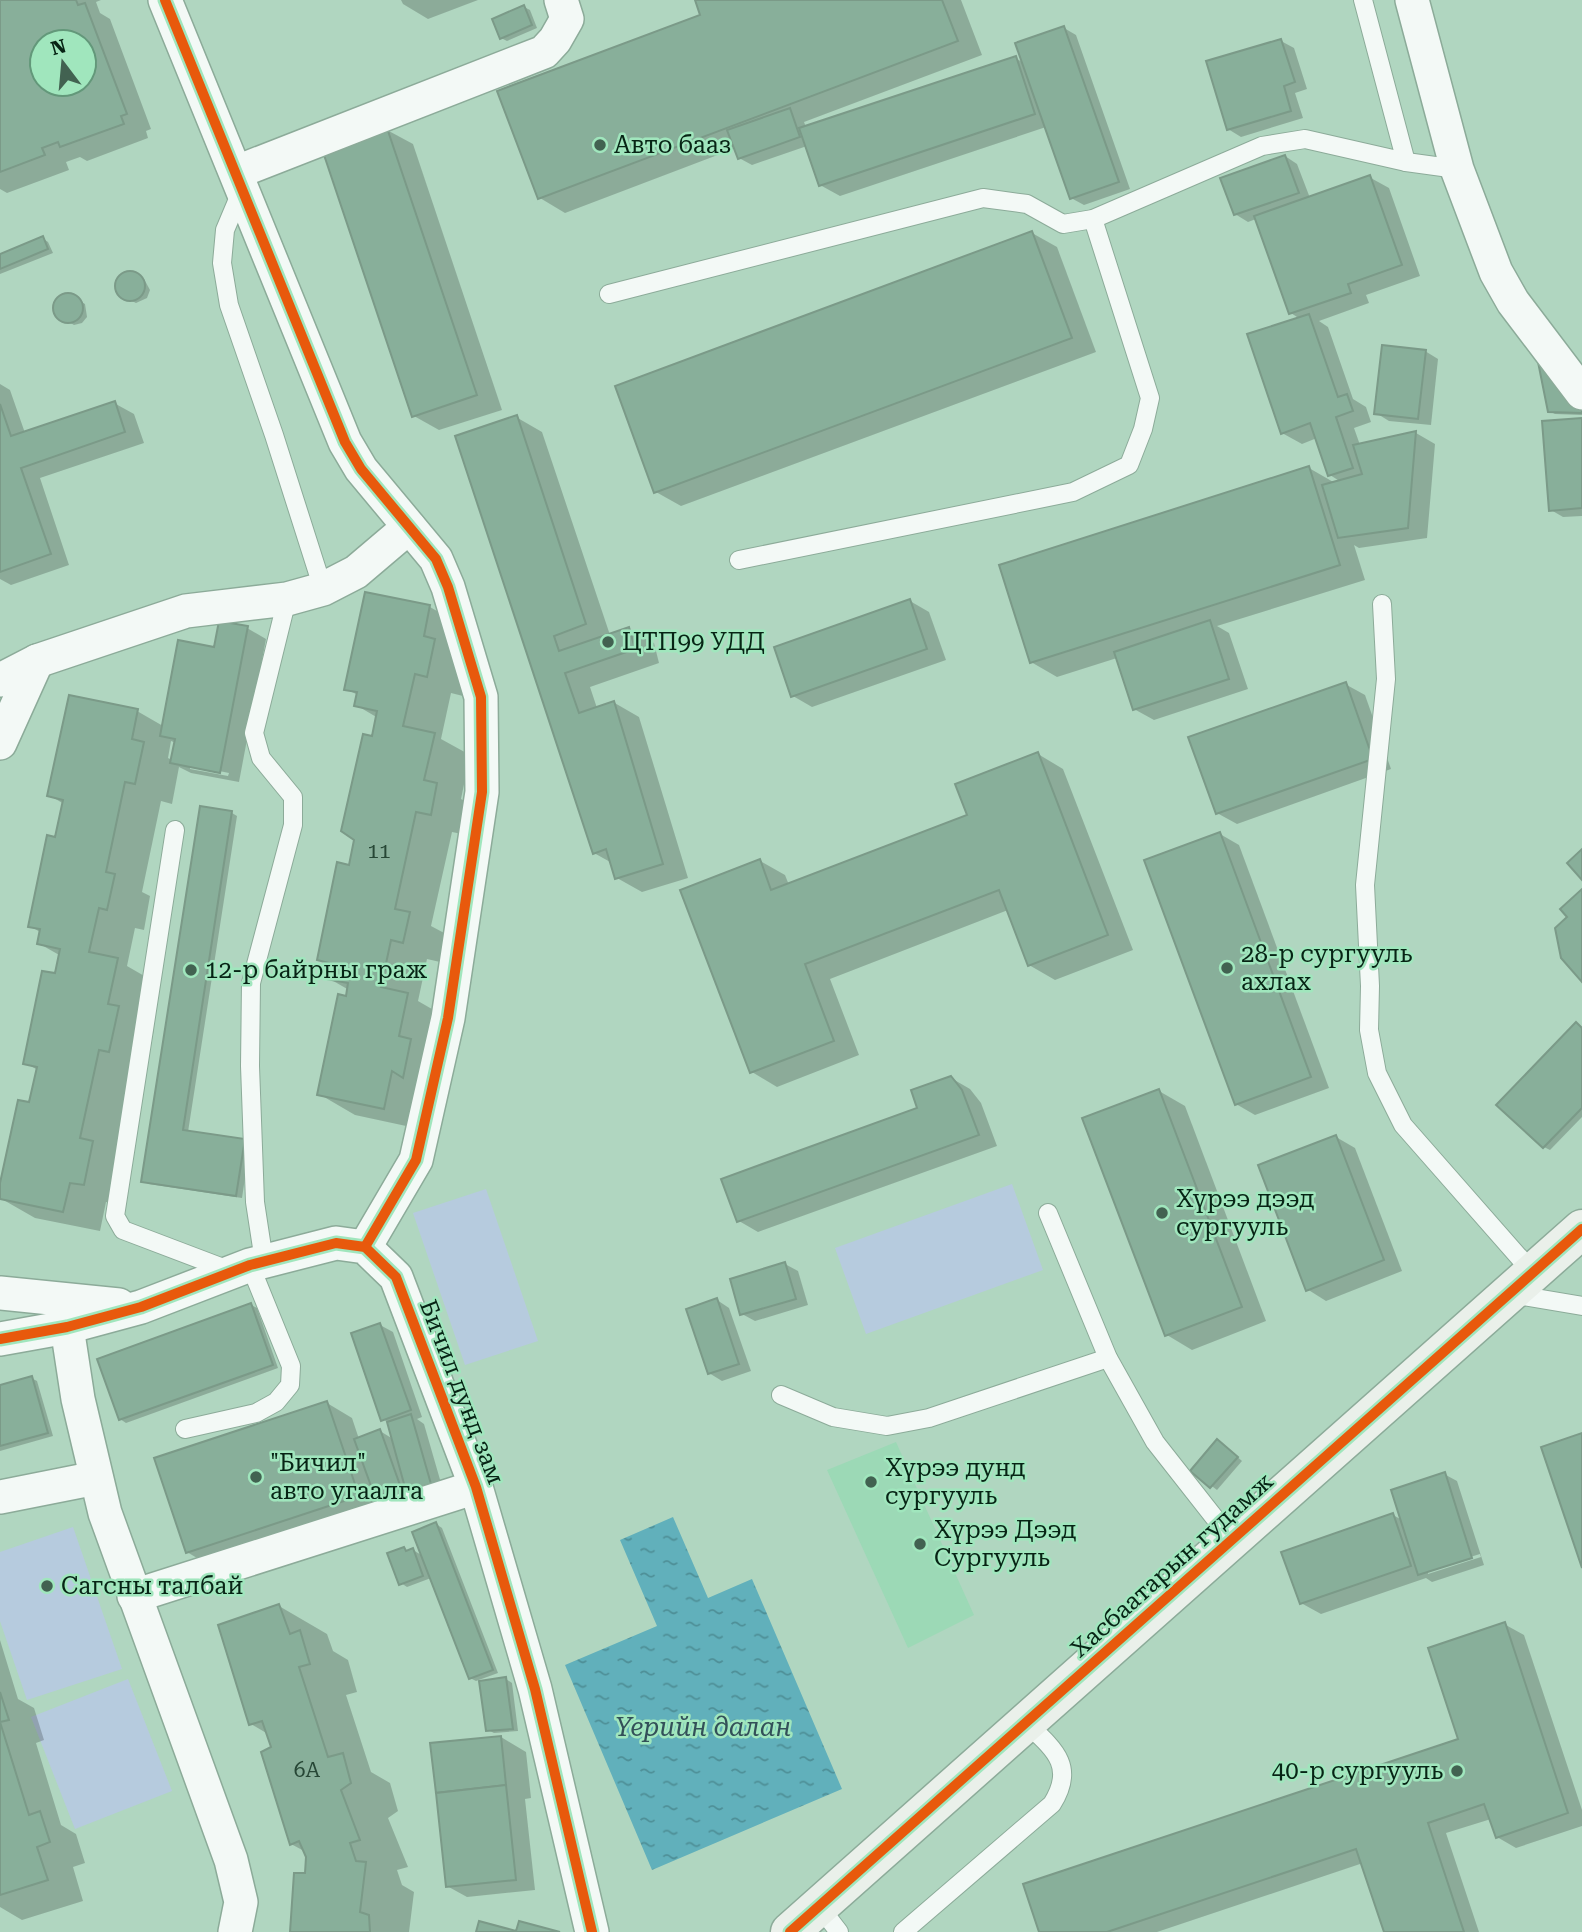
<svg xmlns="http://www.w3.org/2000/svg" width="1582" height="1932" viewBox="0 0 1582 1932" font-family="'Roboto Serif',serif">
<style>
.built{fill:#9cd9b6}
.park{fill:#b6cbde}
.water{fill:url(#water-ripples)}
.shadow{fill:#0003;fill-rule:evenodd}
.building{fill:#88af9a;stroke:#7b9a88;stroke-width:2;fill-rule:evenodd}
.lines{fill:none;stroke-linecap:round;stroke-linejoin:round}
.lane-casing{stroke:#8cab99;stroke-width:20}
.street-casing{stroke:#8cab99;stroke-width:36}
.secondary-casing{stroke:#8cab99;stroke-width:41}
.lane{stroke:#f3f9f6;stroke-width:18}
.street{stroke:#f3f9f6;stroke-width:33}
.secondary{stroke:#eaf0ea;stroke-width:38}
.cycleway-casing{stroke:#a0e6bd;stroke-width:15}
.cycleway{stroke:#e8590c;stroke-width:10}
.poi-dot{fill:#426251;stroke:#a0e6bd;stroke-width:2.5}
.labels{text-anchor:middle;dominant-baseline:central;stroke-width:5;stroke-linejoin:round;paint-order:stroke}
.number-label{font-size:21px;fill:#274736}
.poi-label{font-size:24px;fill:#072415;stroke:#a0e6bd;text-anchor:start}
.street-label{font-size:24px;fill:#072415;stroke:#a0e6bd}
.water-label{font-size:26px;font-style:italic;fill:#335059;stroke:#a0e6bd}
</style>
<defs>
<pattern id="water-ripples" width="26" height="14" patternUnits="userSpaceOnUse" patternTransform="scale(1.75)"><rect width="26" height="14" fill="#61b0bb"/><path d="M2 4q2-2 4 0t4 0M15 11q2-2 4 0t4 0" fill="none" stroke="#4e8f97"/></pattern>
</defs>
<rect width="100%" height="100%" fill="#b0d6c0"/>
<polygon class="built" points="896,1442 974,1615 908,1648 827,1470"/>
<g class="park">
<polygon points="1012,1184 1043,1270 866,1334 835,1248"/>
<polygon points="486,1189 538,1341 465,1365 413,1213"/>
<polygon points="73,1527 122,1669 27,1700 0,1621 0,1552"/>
<polygon points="128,1679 172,1791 75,1829 31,1717"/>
</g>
<polygon class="water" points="673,1517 708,1598 752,1579 842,1789 652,1870 565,1665 657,1626 620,1540"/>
<g class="shadow">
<path d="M0,0H101L96,2L100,13L110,19L151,129L146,131L148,138L87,161L80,157L66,162L69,170L7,193L0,189ZM42,42H84V84H42Z"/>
<polygon points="401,0 478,0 428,19 403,4"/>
<polygon points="697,0 961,0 982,55 804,122 806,127 1015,58 1024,63 1064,28 1076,35 1130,189 1084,205 1071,198 1046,127 840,196 820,185 807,146 752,165 739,158 736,148 565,213 540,198 703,16"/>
<polygon points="524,7 530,10 537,28 507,41 501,38"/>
<polygon points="1281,41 1294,48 1307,89 1295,93 1303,118 1241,137 1228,129"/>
<polygon points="387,130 413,144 502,410 439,430 414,416"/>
<polygon points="1285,156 1297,164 1310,198 1369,177 1389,188 1420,276 1366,295 1369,303 1319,321 1328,327 1353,399 1366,407 1371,422 1354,428 1360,445 1416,433 1435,444 1427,538 1359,548 1354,545 1365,580 1217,626 1229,633 1248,689 1154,720 1134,709 1117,658 1057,677 1031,662 1309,468 1335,483 1341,482 1330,475 1317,438 1302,444 1282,433 1300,319 1291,313 1256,219 1248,222 1235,214"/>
<polygon points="1032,233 1057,247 1096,352 681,506 656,492"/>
<polygon points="42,238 48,242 53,253 0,274 0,255"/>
<polygon points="124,274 137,275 144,279 150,290 147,298 136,303 122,296 117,289 118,280"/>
<polygon points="62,296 71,296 85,304 87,317 82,323 74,325 57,315 55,307"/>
<polygon points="1425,351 1438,359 1431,425 1389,421 1376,413"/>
<polygon points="1544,368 1582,410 1582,415 1555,414 1549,411"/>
<polygon points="0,384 10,390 25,433 114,403 134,414 144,443 40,478 69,565 11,585 0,579"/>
<polygon points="516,417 542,432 610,635 628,629 654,643 659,663 590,687 597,708 613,702 639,717 688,878 642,892 617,878 612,863 594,853 458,437"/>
<polygon points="1582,420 1582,516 1563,517 1551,510"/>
<polygon points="910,601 929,612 946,660 812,707 793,696"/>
<polygon points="430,607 466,628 471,661 463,696 451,693 441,739 470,755 461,799 473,806 467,835 452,832 431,926 446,934 440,962 427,959 418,1001 444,1016 420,1129 355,1115 319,1094 349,990 328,978 330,966 319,959 350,867 378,718 356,705 358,695 346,689"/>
<path d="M247,628L266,639L239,782L191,773L179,767L172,804L161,801L142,892L150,896L144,930L135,928L127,966L153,981L144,1023L154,1029L120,1205L106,1202L100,1231L35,1218L0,1198V1192L31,1104L38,1070L25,1063L57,975L61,956L38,943L40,932L30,926L56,839L64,804L49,795L137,711L163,726L215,649ZM171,741L176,743L172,760L168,758ZM190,765L229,773L228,776L190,769Z"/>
<polygon points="1345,684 1365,695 1391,769 1237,824 1217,813"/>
<polygon points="1038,754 1063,769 1133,950 1055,980 1029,965 1008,910 830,979 859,1055 777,1087 752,1072 760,861 785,875 789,885 969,816"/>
<polygon points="201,808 232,813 237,816 188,1132 250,1144 242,1198 149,1184 143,1181"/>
<polygon points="1220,834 1239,845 1329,1088 1255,1115 1236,1104"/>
<polygon points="1576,1024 1582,1027 1582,1117 1550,1150 1544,1147"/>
<polygon points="951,1078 970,1089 981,1103 997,1146 758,1232 739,1221 920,1109"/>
<polygon points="1159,1091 1185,1106 1266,1321 1192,1350 1167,1335"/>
<polygon points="1336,1137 1355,1148 1402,1271 1326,1301 1307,1289"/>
<polygon points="785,1264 798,1271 808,1305 755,1321 742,1314"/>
<polygon points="717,1300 729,1308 751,1371 722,1381 709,1373"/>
<polygon points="251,1305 257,1308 278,1368 126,1423 120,1419"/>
<polygon points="380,1325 393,1332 422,1417 417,1419 424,1424 443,1490 389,1503 379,1497 383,1510 212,1567 187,1552 327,1403 352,1418 359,1439 380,1431 393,1439 389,1423 383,1419"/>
<polygon points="31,1378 37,1381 53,1436 0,1451 0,1387"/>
<polygon points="1223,1444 1242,1461 1217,1490 1192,1471"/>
<path d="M1444,1474L1457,1481L1484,1565L1432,1582L1426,1578L1321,1614L1301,1603L1393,1515L1402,1520ZM1480,1554L1481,1557L1428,1574V1570Z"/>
<polygon points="436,1524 442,1528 498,1673 476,1681 470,1678 431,1578 407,1587 401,1583 404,1549 409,1552 413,1550 423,1556"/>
<polygon points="279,1606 327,1634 333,1651 348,1660 357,1692 346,1695 371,1772 390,1783 398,1811 388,1818 408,1867 397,1870 402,1885 414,1892 409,1932 292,1932 307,1875 306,1852 291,1844 273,1748 268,1734 251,1724"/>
<polygon points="1504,1624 1524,1635 1582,1810 1582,1826 1516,1848 1497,1837 1491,1819 1446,1833 1479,1932 1386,1932 1363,1863 1157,1932 1041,1932 1460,1740"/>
<polygon points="0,1640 18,1699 34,1708 44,1740 36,1743 61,1825 76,1834 85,1863 73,1867 83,1901 22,1920 0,1907"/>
<polygon points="506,1679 512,1683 518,1731 494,1733 488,1730"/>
<polygon points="501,1737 526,1752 531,1798 525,1799 535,1890 467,1897 447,1886"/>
</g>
<g class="building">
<path d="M0,0H76L78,5L85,3L127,114L121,116L124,124L60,147L58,142L42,148L45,155L0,172ZM42,42H84V84H42Z"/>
<polygon points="695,0 942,0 958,41 538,199 497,91 700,15"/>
<polygon points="524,5 532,25 500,39 492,19"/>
<polygon points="1064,26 1119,182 1070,199 1015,43"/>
<polygon points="1281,39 1295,82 1284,86 1291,111 1227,130 1206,61"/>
<polygon points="1016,56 1035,114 819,186 799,128"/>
<polygon points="790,108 800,137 738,159 727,130"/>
<polygon points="387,128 477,395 412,417 322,149"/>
<polygon points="1285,155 1299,193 1234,215 1220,178"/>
<polygon points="1370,175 1402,265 1348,284 1351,293 1289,314 1254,216"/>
<polygon points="1032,231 1072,338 654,493 615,386"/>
<polygon points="43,236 48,249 0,269 0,254"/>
<circle cx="130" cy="286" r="15"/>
<circle cx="68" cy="308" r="15"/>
<polygon points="1309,314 1338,397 1347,394 1353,411 1336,417 1353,468 1328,476 1310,423 1281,434 1247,334"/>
<polygon points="1382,345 1426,350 1418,419 1374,414"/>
<polygon points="1538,362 1582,411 1582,413 1548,412"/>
<polygon points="115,401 125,432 21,468 51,554 0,572 0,404 11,436"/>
<polygon points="517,415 586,624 554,636 559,651 629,627 635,649 565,673 579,713 614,701 663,864 615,879 606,849 593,854 455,436"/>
<polygon points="1582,418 1582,508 1549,511 1542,421"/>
<polygon points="1416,431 1408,528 1338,538 1322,485 1362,474 1353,445"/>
<polygon points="1309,466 1340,565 1030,663 999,565"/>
<polygon points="365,592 430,605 424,636 435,639 427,677 415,674 403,726 435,733 424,780 437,783 431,815 416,812 395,909 410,912 403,943 391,940 381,987 408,993 399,1036 411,1039 403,1078 392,1071 384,1109 317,1095 338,994 346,996 348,983 326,979 329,963 317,960 337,862 349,865 354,840 341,831 363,734 372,736 377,711 354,706 357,692 344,690"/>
<polygon points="910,599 927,649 791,697 774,647"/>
<polygon points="1210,620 1229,679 1133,710 1114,652"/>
<polygon points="219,621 248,626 220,773 170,763 175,739 160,736 178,640 214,647"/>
<polygon points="1346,682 1373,759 1216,814 1188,737"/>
<polygon points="69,695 138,709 132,739 144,742 135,784 125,782 106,872 115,874 107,910 99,908 89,952 118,958 108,1004 119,1006 109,1052 99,1050 80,1138 93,1141 84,1185 70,1183 63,1212 0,1199 0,1183 18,1100 29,1102 37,1067 23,1064 42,971 55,973 60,949 37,944 40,929 28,927 47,835 55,837 63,800 47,796"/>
<polygon points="1038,752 1108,935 1028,966 999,890 805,964 834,1041 750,1073 680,890 760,859 771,890 967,815 955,784"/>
<polygon points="200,806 232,811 183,1130 245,1139 236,1196 141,1182"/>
<polygon points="1220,832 1311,1077 1235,1105 1144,860"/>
<polygon points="1582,849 1582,880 1567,863"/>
<polygon points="1582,889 1582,982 1561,958 1555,928 1567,917 1560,909"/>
<polygon points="1576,1022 1582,1028 1582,1108 1543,1148 1496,1105"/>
<polygon points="951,1076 962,1090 979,1135 737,1222 721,1179 917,1108 911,1090"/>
<polygon points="1159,1089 1242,1307 1165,1336 1082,1118"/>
<polygon points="1336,1135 1384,1260 1306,1291 1258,1165"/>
<polygon points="785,1262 796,1299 740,1315 730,1279"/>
<polygon points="717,1298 739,1364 708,1374 686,1309"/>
<polygon points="251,1303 273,1365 119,1420 97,1359"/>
<polygon points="380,1323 411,1410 381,1421 351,1333"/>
<polygon points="32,1376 48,1433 0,1446 0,1385"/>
<polygon points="327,1401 359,1496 186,1553 154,1458"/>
<polygon points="411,1414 431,1484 406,1491 387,1422"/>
<polygon points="380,1429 401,1488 375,1497 354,1439"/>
<polygon points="1582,1433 1582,1568 1541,1447"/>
<polygon points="1217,1439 1238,1457 1210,1488 1190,1471"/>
<polygon points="1445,1472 1472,1558 1418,1575 1391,1490"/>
<polygon points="1393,1513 1411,1566 1300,1604 1281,1552"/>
<polygon points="436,1522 493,1670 469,1679 412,1532"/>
<polygon points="404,1547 406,1551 413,1548 423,1576 399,1585 387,1553"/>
<polygon points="279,1604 290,1634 300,1630 310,1664 299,1667 328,1757 343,1753 351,1783 341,1790 360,1840 350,1843 356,1861 366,1862 360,1912 369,1915 370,1932 290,1932 294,1873 305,1873 306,1857 299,1841 290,1845 261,1752 271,1747 262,1721 249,1725 218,1625"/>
<polygon points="1505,1622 1568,1813 1496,1838 1484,1804 1428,1823 1464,1932 1384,1932 1356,1849 1107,1932 1039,1932 1023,1884 1458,1739 1428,1648"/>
<polygon points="506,1677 513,1729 486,1731 479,1681"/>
<polygon points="0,1692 9,1720 0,1722 29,1815 40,1811 50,1842 37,1847 48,1880 0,1895"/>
<polygon points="501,1736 506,1785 436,1793 430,1743"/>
<polygon points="506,1785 516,1880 446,1887 436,1793"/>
<polygon points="479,1921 516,1931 519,1921 560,1932 476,1932"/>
</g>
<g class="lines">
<defs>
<g id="lane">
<polyline points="1363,0 1406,162"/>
<polyline points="241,192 225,230 222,263 229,305 274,435 323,589"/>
<polyline points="609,294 983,198 1027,204 1063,224 1093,219 1262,146 1305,139 1406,162 1457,169"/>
<polyline points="739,560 1073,492 1129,465 1143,429 1150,398 1093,219"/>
<polyline points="1382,604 1386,679 1365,885 1370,986 1369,1030 1377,1073 1403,1125 1533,1273"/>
<polyline points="175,830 115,1216 123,1230 231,1271"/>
<polyline points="1048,1213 1108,1358 1155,1442 1232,1540"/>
<polyline points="264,1261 255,1202 250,1066 251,983 293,825 293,797 261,758 254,733 287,599"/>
<polyline points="1511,1294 1582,1306"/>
<polyline points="781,1395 833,1417 887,1426 929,1418 1108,1358"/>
<polyline points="185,1429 256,1413 276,1402 290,1385 291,1366 250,1265"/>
<polyline points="819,1906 839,1932"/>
<path d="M903,1932L1052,1804C1076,1766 1054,1749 1026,1723"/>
</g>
<g id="street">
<polyline points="165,0 345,442 361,469 436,559 448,587 481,697 482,792 448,1018 416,1160 365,1247"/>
<polyline points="1412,0 1457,169 1496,272 1513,302 1582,393"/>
<polyline points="237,172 544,52 555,40 567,19 561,0"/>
<polyline points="0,680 37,661 186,611 287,599 323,589 356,572 409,527"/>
<polyline points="0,743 37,661"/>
<polyline points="0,1293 119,1305"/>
<polyline points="67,1327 78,1399 105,1513 231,1860 241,1902 235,1932"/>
<polyline points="0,1339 67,1327 141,1307 250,1265 336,1243 365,1247 396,1277 476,1487 535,1689 592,1932"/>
<polyline points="0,1497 96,1478"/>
<polyline points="134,1596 476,1487"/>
</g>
<polyline id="secondary" points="790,1932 1582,1229"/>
</defs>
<use href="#lane" class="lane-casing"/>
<use href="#street" class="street-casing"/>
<use href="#secondary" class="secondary-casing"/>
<use href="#lane" class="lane"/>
<use href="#street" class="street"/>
<use href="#secondary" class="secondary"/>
<defs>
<g id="cycleway">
<polyline points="165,0 345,442 361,469 436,559 448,587 481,697 482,792 448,1018 416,1160 365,1247"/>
<polyline points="0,1339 67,1327 141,1307 250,1265 336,1243 365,1247 396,1277 476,1487 535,1689 592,1932"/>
<polyline points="790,1932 1582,1229"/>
</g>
</defs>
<use href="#cycleway" class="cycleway-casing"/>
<use href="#cycleway" class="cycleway"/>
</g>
<g class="poi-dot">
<circle cx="600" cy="145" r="7"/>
<circle cx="608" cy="642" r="7"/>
<circle cx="1227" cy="968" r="7"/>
<circle cx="191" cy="970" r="7"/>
<circle cx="1162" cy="1213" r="7"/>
<circle cx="256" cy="1477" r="7"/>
<circle cx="871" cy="1482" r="7"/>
<circle cx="920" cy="1544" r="7"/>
<circle cx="47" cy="1586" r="7"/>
<circle cx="1457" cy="1771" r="7"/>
</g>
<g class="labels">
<g class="number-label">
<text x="379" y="851">11</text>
<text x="307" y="1770">6А</text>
</g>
<g class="poi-label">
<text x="614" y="145">Авто бааз</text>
<text x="622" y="642">ЦТП99 УДД</text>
<text x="1241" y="954">28-р сургууль<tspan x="1241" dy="28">ахлах</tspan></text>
<text x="205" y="970">12-р байрны граж</text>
<text x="1176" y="1199">Хүрээ дээд<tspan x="1176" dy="28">сургууль</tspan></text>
<text x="270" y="1463">"Бичил"<tspan x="270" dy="28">авто угаалга</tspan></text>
<text x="885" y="1468">Хүрээ дунд<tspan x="885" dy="28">сургууль</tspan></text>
<text x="934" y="1530">Хүрээ Дээд<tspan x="934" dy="28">Сургууль</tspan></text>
<text x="61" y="1586">Сагсны талбай</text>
<text x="1443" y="1771" text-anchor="end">40-р сургууль</text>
</g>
<g class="street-label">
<text transform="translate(462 1392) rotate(69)">Бичил дунд зам</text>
<text transform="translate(1172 1565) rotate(-42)">Хасбаатарын гудамж</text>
</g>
<g class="water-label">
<text x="703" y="1727">Үерийн далан</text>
</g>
</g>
<g transform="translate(63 63) rotate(344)"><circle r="33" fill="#a0e6bd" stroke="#63987a" stroke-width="2"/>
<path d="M0-5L12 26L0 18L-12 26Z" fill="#426251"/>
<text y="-10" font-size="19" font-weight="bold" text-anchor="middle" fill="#072415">N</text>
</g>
</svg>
